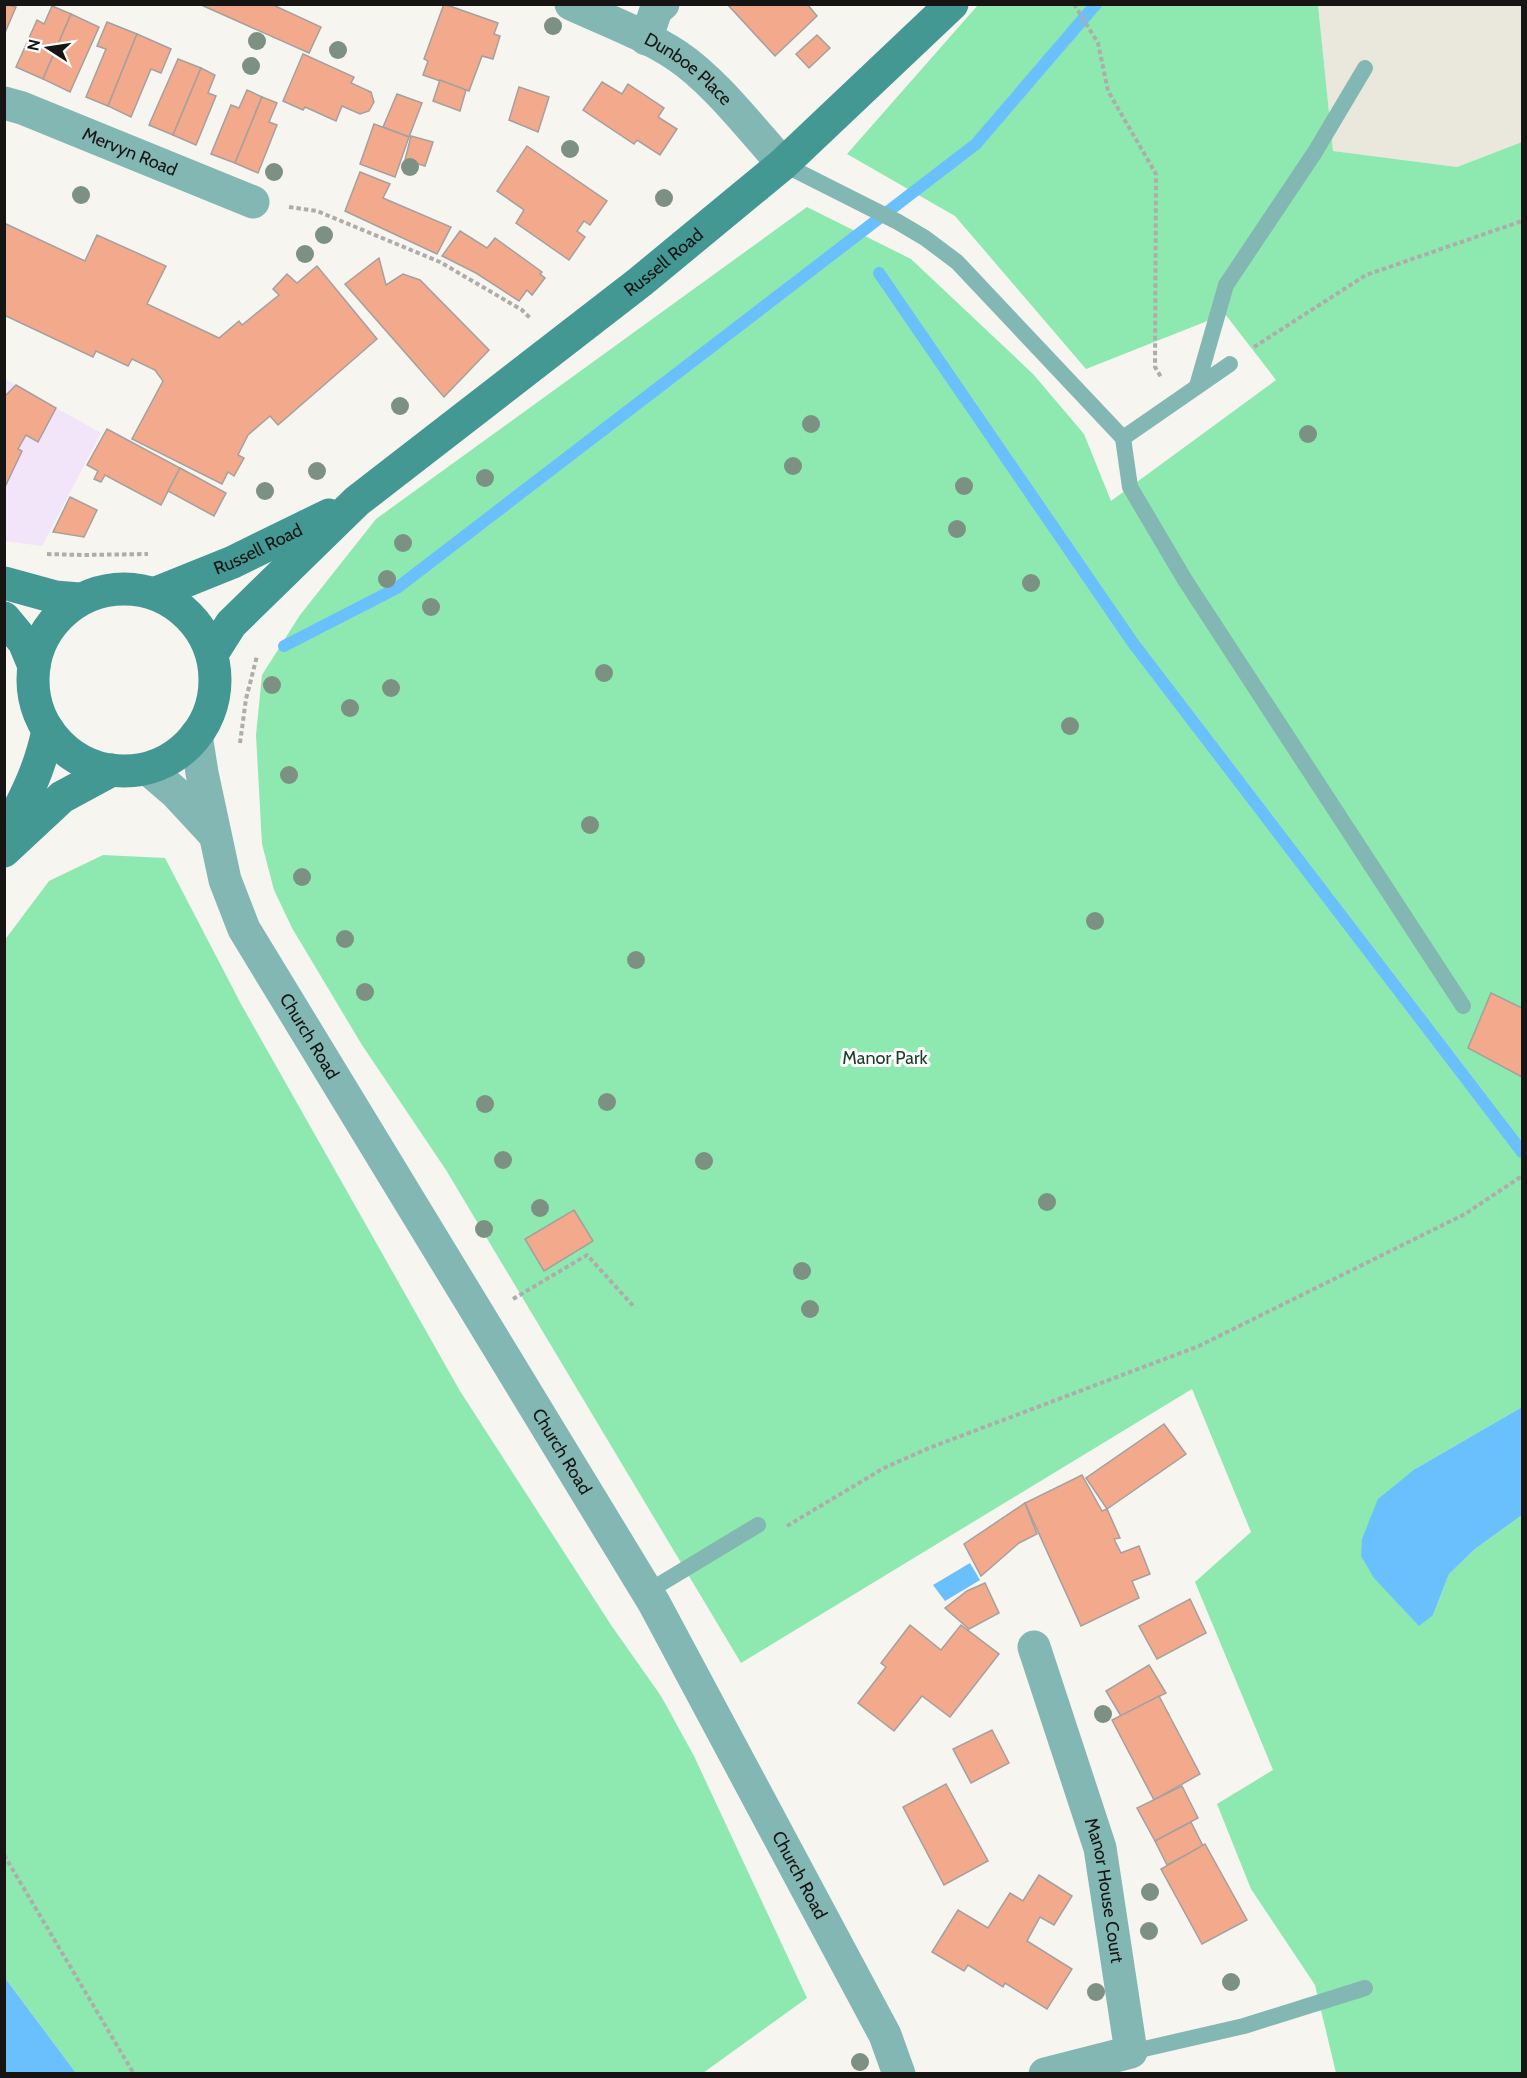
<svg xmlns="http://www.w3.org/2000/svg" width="1527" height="2078" viewBox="0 0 1527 2078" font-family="Cabin,sans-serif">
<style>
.commercial{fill:#f2e5f9}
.built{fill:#eae8dc}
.green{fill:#8de9af}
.water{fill:#69c0fd}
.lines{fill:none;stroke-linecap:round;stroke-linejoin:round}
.stream{stroke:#69c0fd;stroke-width:12}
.building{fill:#f3a98c;stroke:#a5a09e;stroke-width:1.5}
.path{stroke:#aeadaa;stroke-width:4;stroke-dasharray:4.5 3;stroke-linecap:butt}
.service{stroke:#83b7b3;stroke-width:16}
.minor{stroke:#83b7b3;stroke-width:33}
.tertiary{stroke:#83b7b3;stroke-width:33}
.secondary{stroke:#439893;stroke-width:33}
.tree{fill:#7c9182}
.labels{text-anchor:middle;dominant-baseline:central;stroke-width:6;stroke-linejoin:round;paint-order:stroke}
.street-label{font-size:18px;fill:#161514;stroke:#fff}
.park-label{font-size:18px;fill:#183f28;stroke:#fff}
</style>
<rect width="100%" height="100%" fill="#f6f5f0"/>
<polygon class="commercial" points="5,379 101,433 42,546 5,541"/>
<polygon class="built" points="1318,5 1522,5 1522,142 1457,167 1333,151"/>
<g class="green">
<polygon points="978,5 1318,5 1333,151 1457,167 1522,142 1522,1407 1415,1469 1433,1615 1449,1574 1475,1549 1522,1515 1522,2073 1336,2073 1315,1985 1251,1889 1217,1804 1273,1770 1195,1582 1251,1532 1192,1389 741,1663 446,1170 362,1045 292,928 274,890 262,844 256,735 262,675 300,615 376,519 807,207 911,259 1033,374 1084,434 1111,501 1276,380 1225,314 1086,369 955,216 847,154"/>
<polygon points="103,855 165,858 241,1004 460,1391 611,1625 661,1696 694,1756 807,1998 703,2073 76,2073 5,1978 4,941 49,881"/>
</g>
<g class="water">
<polygon points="1522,1407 1522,1515 1475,1549 1449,1574 1433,1615 1419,1626 1374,1578 1361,1556 1362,1539 1378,1499 1415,1469"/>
<polygon points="970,1563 980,1580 945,1601 933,1585"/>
<polygon points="4,1978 5,1978 76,2073 5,2073"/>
</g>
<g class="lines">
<g class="stream">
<polyline points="879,273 1133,643 1522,1152"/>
<polyline points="284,646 397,588 976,144 1096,4"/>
</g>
</g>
<g class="building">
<polygon points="4,4 16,7 4,35"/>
<polygon points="199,4 271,4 321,27 309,53"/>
<polygon points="444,4 498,23 494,34 500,36 493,59 482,56 469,91 423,75 428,61 424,59"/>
<polygon points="727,4 807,4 817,16 775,56"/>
<polygon points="52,6 71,14 43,79 16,67 37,20 44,24"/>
<polygon points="71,14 99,27 70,92 43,79"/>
<polygon points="107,22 137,34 108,106 86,97 106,49 97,46"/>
<polygon points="137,34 171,49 161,73 151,69 131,117 108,106"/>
<polygon points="817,35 830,48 809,68 796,54"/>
<polygon points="303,54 354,77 351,83 371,92 374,102 369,111 360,114 342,106 336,121 305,107 303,110 283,101"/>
<polygon points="178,59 201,68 173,135 149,125"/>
<polygon points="201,68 215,75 208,93 216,96 196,145 173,135"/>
<polygon points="440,80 466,90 460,111 433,101"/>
<polygon points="602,82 622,94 628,84 664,108 658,117 677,129 660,155 637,140 634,144 583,110"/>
<polygon points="519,87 549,97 538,132 509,120"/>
<polygon points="247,90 262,97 235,163 211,154 231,105 239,108"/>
<polygon points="397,94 422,103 409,137 383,127"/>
<polygon points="262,97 277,103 269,122 277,125 258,173 235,163"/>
<polygon points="374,124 409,137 395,177 360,164"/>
<polygon points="411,136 433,142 425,166 405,160"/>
<polygon points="527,146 607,201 590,225 584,221 577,231 585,237 569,260 516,223 524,210 497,191"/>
<polygon points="360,172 390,184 383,198 451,227 437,254 345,211"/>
<polygon points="4,223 85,261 97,235 166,266 147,304 219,338 239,321 242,325 279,295 273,289 287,274 297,283 317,266 377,339 278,425 270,416 248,435 238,455 244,458 234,476 228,472 222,484 132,439 163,381 155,370 132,359 128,366 96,351 93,357 4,315"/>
<polygon points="460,231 487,248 495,238 542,272 540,274 545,278 532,295 527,290 519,301 476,273 442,256"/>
<polygon points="379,258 386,285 403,274 420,280 489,350 444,397 345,284"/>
<polygon points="16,385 56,408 38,442 26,435 18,449 22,451 4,489 4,397"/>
<polygon points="107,429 180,468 161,505 105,475 101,482 94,479 98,471 87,465"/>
<polygon points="180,468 226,493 214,516 168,491"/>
<polygon points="70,497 97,510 84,537 53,532"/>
<polygon points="1491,993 1522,1008 1522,1077 1468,1048"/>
<polygon points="574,1210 593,1241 544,1271 525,1239"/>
<polygon points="1164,1424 1186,1454 1107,1509 1086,1478"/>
<polygon points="1082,1475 1102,1511 1107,1509 1120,1538 1114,1539 1121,1553 1139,1546 1150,1574 1132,1581 1139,1598 1081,1626 1025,1503"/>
<polygon points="1025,1503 1037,1534 1019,1543 981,1576 964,1544"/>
<polygon points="985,1583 999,1613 969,1629 945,1608 967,1591"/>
<polygon points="1190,1599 1206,1633 1157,1659 1139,1626"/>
<polygon points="910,1625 941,1650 961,1625 999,1654 950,1717 922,1696 894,1731 858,1703 886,1667 881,1663"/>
<polygon points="1149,1665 1166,1693 1121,1716 1106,1691"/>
<polygon points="1159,1696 1200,1774 1154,1800 1112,1720"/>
<polygon points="992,1730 1009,1763 971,1783 953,1749"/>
<polygon points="946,1784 988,1861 944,1885 903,1807"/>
<polygon points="1182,1786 1198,1818 1155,1841 1137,1808"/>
<polygon points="1191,1822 1203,1846 1167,1865 1155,1841"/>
<polygon points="1205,1844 1247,1920 1202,1944 1161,1869"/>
<polygon points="1039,1875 1072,1896 1054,1925 1040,1917 1027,1941 1072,1969 1047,2009 1005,1983 1003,1987 968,1965 964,1971 932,1952 958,1910 988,1928 1010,1893 1023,1901"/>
</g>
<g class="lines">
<g class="path">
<polyline points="1074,4 1098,43 1108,91 1156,174 1155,367 1161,377"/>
<polyline points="289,207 317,211 440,262 522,310 531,319"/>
<polyline points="1254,347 1366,275 1522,221"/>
<polyline points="47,554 82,555 148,554"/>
<polyline points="240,743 246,699 257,656"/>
<polyline points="513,1299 587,1255 635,1308"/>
<polyline points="787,1526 884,1468 929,1448 1199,1346 1465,1214 1519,1178 1522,1178"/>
<polyline points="4,1855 134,2074"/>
</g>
<g class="service">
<polyline points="783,164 898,222 925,238 957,262 1123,438 1130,487 1185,580 1463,1006"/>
<polyline points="1197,386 1226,285 1315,152 1365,68"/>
<polyline points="1123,438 1230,364"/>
<polyline points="647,1592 758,1525"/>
<polyline points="1131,2052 1244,2026 1365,1988"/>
</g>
<g class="minor">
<path id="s1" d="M571,4C606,20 644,34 676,55C714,80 752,130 783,164"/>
<polyline points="646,39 656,10 663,4"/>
<path id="s2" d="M4,103L22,108L253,202"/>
<path id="s3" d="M1034,1647L1100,1848L1131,2052L1045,2074"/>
</g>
<g class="tertiary">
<path id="s4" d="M196,735L202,773L225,880L244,929L654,1603L885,2035L899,2074"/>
<polyline points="148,769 176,793 214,834"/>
</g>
<g class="secondary">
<polyline points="4,583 55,597 79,599"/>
<circle cx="124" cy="680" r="91"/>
<path id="s5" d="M156,593L233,562L329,515"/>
<polyline points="4,618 24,642 34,666"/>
<path id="s6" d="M212,654L231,624L357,501L640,282L783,164L952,4"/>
<path d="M4,838C23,802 40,771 48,730"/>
<polyline points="4,851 62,797 112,770"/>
</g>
</g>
<g class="tree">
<circle cx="553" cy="26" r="9"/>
<circle cx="257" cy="41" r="9"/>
<circle cx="338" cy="50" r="9"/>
<circle cx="251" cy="66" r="9"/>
<circle cx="570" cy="149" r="9"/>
<circle cx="410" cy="167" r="9"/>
<circle cx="274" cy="172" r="9"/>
<circle cx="81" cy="195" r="9"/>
<circle cx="664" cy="198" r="9"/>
<circle cx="324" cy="235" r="9"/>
<circle cx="305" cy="254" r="9"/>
<circle cx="400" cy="406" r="9"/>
<circle cx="811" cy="424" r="9"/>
<circle cx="1308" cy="434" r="9"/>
<circle cx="793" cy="466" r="9"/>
<circle cx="317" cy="471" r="9"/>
<circle cx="485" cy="478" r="9"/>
<circle cx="964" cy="486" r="9"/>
<circle cx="265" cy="491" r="9"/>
<circle cx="957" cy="529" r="9"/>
<circle cx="403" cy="543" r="9"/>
<circle cx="387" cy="579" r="9"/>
<circle cx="1031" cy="583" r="9"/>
<circle cx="431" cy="607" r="9"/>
<circle cx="604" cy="673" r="9"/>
<circle cx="272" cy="685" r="9"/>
<circle cx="391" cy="688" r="9"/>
<circle cx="350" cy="708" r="9"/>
<circle cx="1070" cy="726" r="9"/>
<circle cx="289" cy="775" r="9"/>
<circle cx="590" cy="825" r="9"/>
<circle cx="302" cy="877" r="9"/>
<circle cx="1095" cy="921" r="9"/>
<circle cx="345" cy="939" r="9"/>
<circle cx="636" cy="960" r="9"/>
<circle cx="365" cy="992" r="9"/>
<circle cx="607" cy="1102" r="9"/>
<circle cx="485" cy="1104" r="9"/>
<circle cx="503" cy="1160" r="9"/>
<circle cx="704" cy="1161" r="9"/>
<circle cx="1047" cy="1202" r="9"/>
<circle cx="540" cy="1208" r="9"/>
<circle cx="484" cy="1229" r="9"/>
<circle cx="802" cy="1271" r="9"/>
<circle cx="810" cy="1309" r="9"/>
<circle cx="1103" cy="1714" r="9"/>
<circle cx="1150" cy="1892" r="9"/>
<circle cx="1149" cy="1931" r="9"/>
<circle cx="1231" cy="1982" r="9"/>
<circle cx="1096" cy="1992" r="9"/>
<circle cx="860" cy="2062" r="9"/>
</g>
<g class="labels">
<g class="street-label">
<text stroke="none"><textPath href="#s1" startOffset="135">Dunboe Place</textPath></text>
<text stroke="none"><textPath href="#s2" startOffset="135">Mervyn Road</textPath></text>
<text stroke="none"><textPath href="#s6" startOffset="600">Russell Road</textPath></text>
<text stroke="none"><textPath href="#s5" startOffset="111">Russell Road</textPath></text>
<text stroke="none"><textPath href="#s4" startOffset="326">Church Road</textPath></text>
<text stroke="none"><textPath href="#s4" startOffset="812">Church Road</textPath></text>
<text stroke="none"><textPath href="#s4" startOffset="1298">Church Road</textPath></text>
<text stroke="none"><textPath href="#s3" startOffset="254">Manor House Court</textPath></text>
</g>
<g class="park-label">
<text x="885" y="1058">Manor Park</text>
</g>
</g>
<rect width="1527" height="2078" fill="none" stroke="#161514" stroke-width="12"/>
<g transform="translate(48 48) rotate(282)" stroke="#ffffff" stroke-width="4.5" paint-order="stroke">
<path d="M0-4.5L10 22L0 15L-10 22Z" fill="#161514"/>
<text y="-9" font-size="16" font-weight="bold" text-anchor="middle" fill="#161514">N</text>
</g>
</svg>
